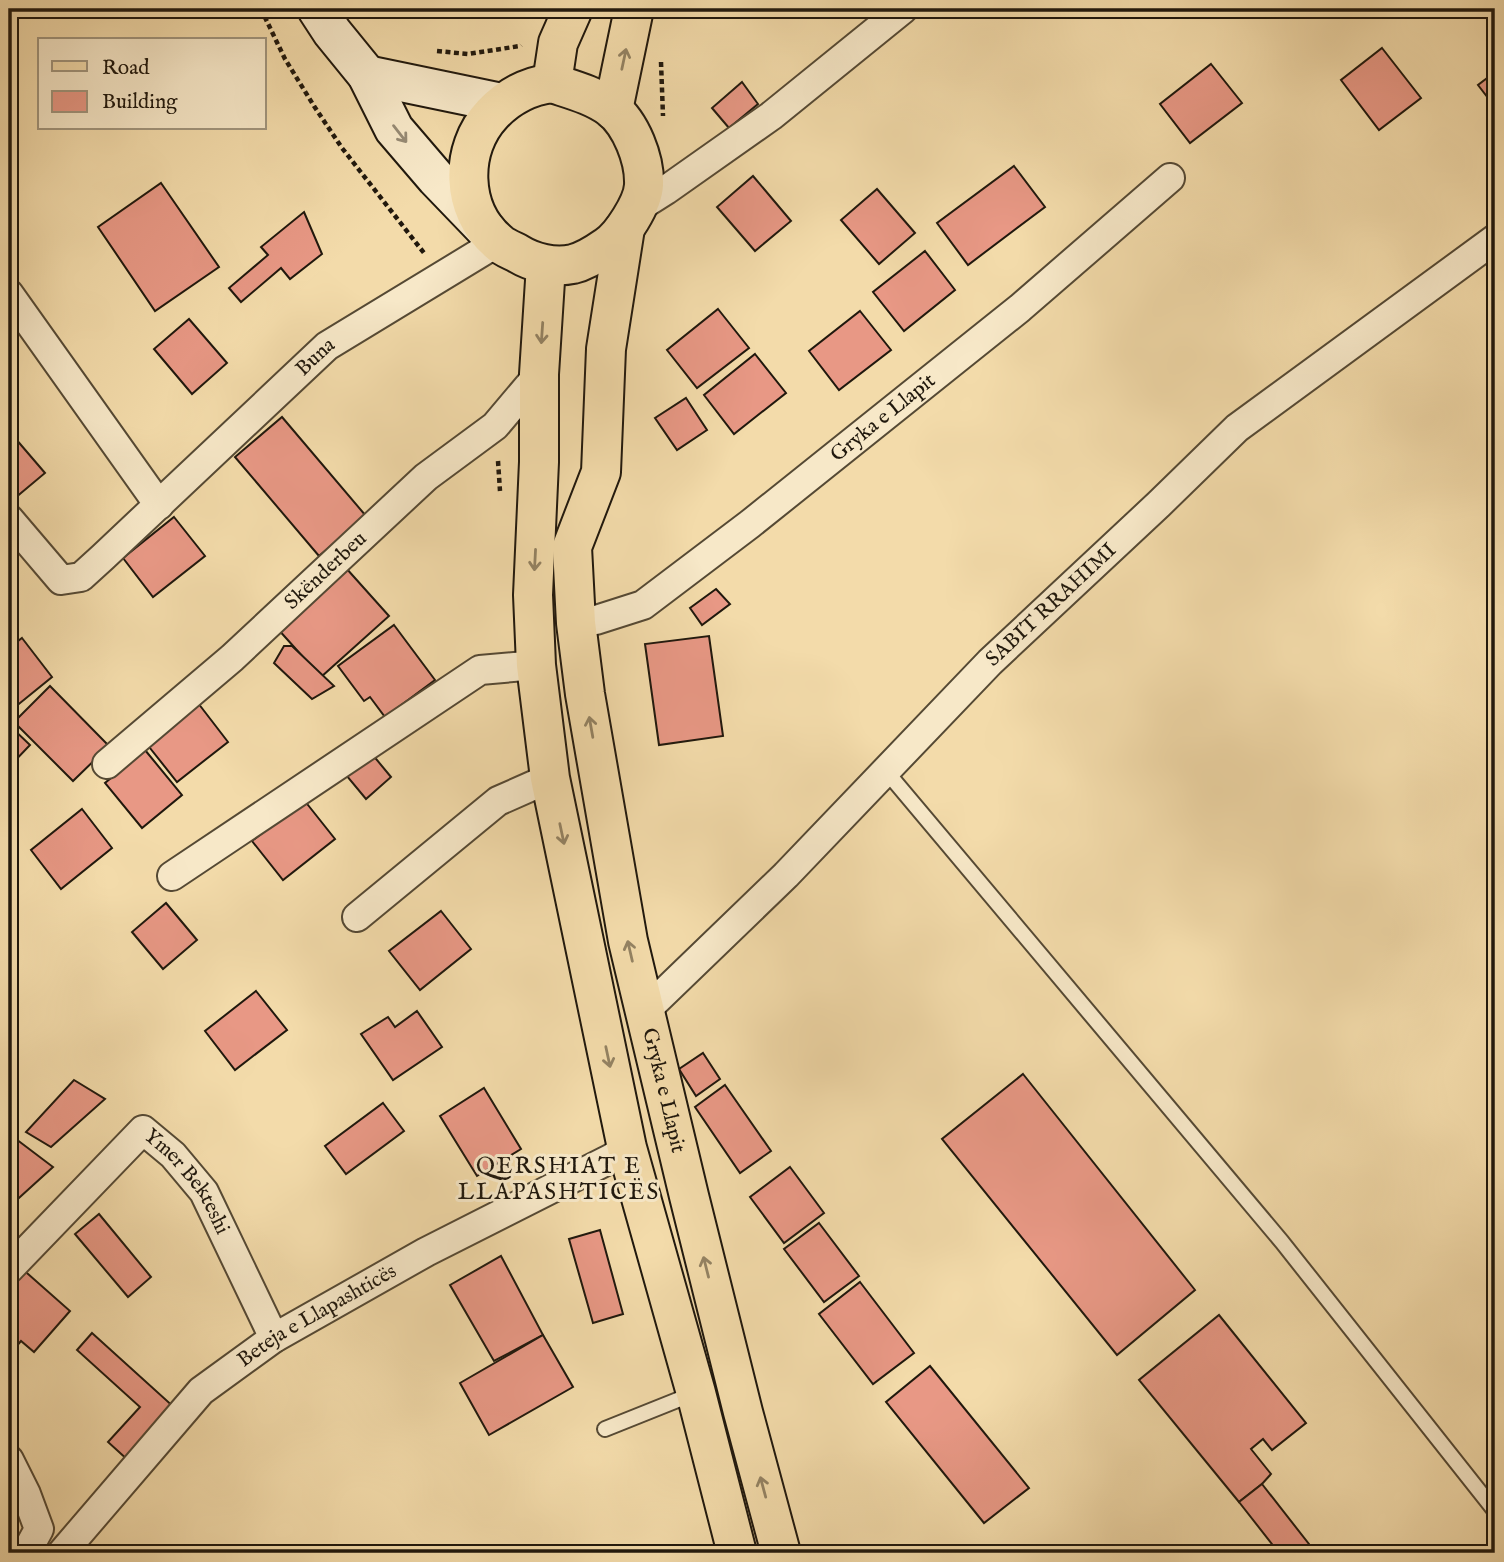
<svg xmlns="http://www.w3.org/2000/svg" width="1504" height="1562" viewBox="0 0 1504 1562" font-family="'IM FELL English',serif">
<style>
.building{fill:#e89885;stroke:#20180d;stroke-width:2}
.lines{fill:none;stroke-linecap:round;stroke-linejoin:round}
.lane-casing{stroke:#554934;stroke-width:18}
.street-casing{stroke:#554934;stroke-width:32}
.secondary-casing{stroke:#20180d;stroke-width:42}
.primary-casing{stroke:#20180d;stroke-width:42}
.path{stroke:#20180d;stroke-width:4.5;stroke-dasharray:5 3.5;stroke-linecap:butt}
.lane{stroke:#f7e8c8;stroke-width:14}
.street{stroke:#f7e8c8;stroke-width:28}
.secondary{stroke:#f7e8c8;stroke-width:38}
.primary{stroke:#f3dbaa;stroke-width:38}
.oneway{stroke:#948363}
.oneway2{stroke:#968a74}
.labels{text-anchor:middle;dominant-baseline:central;stroke-width:6;stroke-linejoin:round;paint-order:stroke}
.street-label{font-size:21px;fill:#20180d;stroke:#f7e8c8}
.neighbourhood-label{font-size:23px;letter-spacing:2px;fill:#20180d;stroke:#f7e8c8}
</style>
<rect width="100%" height="100%" fill="#f3dbaa"/>
<filter id="stains"><feTurbulence type="fractalNoise" baseFrequency=".00286" numOctaves="4"/><feColorMatrix values="0 0 0 0 .2 0 0 0 0 .09 0 0 0 0 .02 0 0 0 .5 -.17"/></filter>
<radialGradient id="worn" r=".72"><stop offset=".6" stop-color="#630" stop-opacity="0"/><stop offset="1" stop-color="#630" stop-opacity=".3"/></radialGradient>
<g class="building">
<polygon points="1382,48 1421,98 1379,130 1341,80"/>
<polygon points="1211,64 1242,103 1190,143 1160,104"/>
<polygon points="1495,72 1495,107 1478,85"/>
<polygon points="742,82 758,104 729,128 712,108"/>
<polygon points="1014,166 1045,207 968,265 937,223"/>
<polygon points="753,176 791,221 755,251 717,207"/>
<polygon points="161,183 219,267 155,311 98,227"/>
<polygon points="877,189 915,233 879,264 841,220"/>
<polygon points="304,212 322,254 290,279 281,268 241,302 229,288 268,255 261,247"/>
<polygon points="925,251 955,290 904,331 873,292"/>
<polygon points="718,309 749,348 697,388 667,350"/>
<polygon points="860,311 891,350 839,390 809,351"/>
<polygon points="189,319 227,363 192,394 154,349"/>
<polygon points="755,354 786,393 734,434 704,395"/>
<polygon points="686,398 707,430 677,450 655,418"/>
<polygon points="282,417 366,516 319,556 235,457"/>
<polygon points="9,431 45,473 9,503"/>
<polygon points="174,517 205,556 153,597 123,558"/>
<polygon points="346,568 389,616 321,677 277,628"/>
<polygon points="716,589 730,604 702,625 690,608"/>
<polygon points="394,625 435,680 385,717 370,697 364,701 338,666"/>
<polygon points="709,636 723,736 659,745 645,644"/>
<polygon points="22,638 52,677 9,712 9,648"/>
<polygon points="284,646 292,646 334,686 312,699 274,663"/>
<polygon points="50,686 109,746 73,781 14,722"/>
<polygon points="198,703 228,742 177,782 146,743"/>
<polygon points="9,725 30,745 9,767"/>
<polygon points="145,750 182,795 142,828 105,783"/>
<polygon points="372,754 391,777 366,799 346,775"/>
<polygon points="304,800 335,839 283,880 252,841"/>
<polygon points="82,809 112,848 61,889 31,850"/>
<polygon points="166,903 197,940 163,969 132,932"/>
<polygon points="441,911 471,949 420,990 389,951"/>
<polygon points="256,991 287,1030 235,1070 205,1031"/>
<polygon points="417,1011 442,1047 393,1080 361,1034 388,1017 395,1027"/>
<polygon points="703,1053 720,1079 696,1096 679,1069"/>
<polygon points="1023,1074 1195,1290 1117,1355 942,1139"/>
<polygon points="74,1080 105,1099 51,1147 26,1132"/>
<polygon points="725,1085 771,1151 740,1173 695,1107"/>
<polygon points="484,1088 521,1149 477,1176 440,1116"/>
<polygon points="383,1103 404,1131 346,1174 325,1146"/>
<polygon points="12,1136 53,1167 9,1207 9,1139"/>
<polygon points="790,1167 824,1213 784,1243 750,1197"/>
<polygon points="99,1214 151,1277 128,1297 75,1234"/>
<polygon points="819,1223 859,1276 824,1302 784,1249"/>
<polygon points="600,1230 623,1314 593,1323 569,1239"/>
<polygon points="501,1256 543,1335 494,1361 450,1285"/>
<polygon points="19,1266 70,1311 34,1352 21,1341 9,1355 9,1277"/>
<polygon points="860,1282 914,1353 873,1384 819,1314"/>
<polygon points="1219,1315 1306,1423 1272,1450 1263,1439 1251,1449 1271,1474 1262,1484 1239,1502 1139,1380"/>
<polygon points="92,1333 176,1409 129,1461 108,1442 140,1407 77,1350"/>
<polygon points="543,1335 573,1387 489,1435 460,1383"/>
<polygon points="930,1366 1029,1488 984,1523 886,1402"/>
<polygon points="1262,1484 1316,1553 1279,1553 1239,1502"/>
</g>
<g class="lines">
<defs>
<g id="lane">
<polyline points="886,771 1282,1242 1495,1511"/>
<polyline points="605,1429 695,1393"/>
</g>
<g id="street">
<polyline points="636,209 666,190 771,116 903,9"/>
<polyline points="9,294 159,505"/>
<path id="s1" d="M9,519L61,580L81,577L103,557L327,346L498,242"/>
<path id="s2" d="M576,623L596,620L643,605L750,524L1020,308L1170,178"/>
<path id="s3" d="M107,764L232,658L426,477L495,426L539,374"/>
<polyline points="172,876 480,670 536,665"/>
<polyline points="357,917 498,801 550,778"/>
<path id="s4" d="M644,1012L786,875L990,662L1159,504L1237,428L1495,239"/>
<path id="s5" d="M9,1269L143,1130L173,1155L204,1192L274,1338"/>
<polyline points="9,1460 26,1494 39,1529 26,1553"/>
<path id="s6" d="M62,1553L201,1391L274,1338L426,1252L612,1158L627,1148"/>
</g>
<g id="secondary">
<polyline points="317,9 332,32 367,75 394,129 436,178 487,231"/>
<polyline points="367,75 502,103"/>
</g>
<g id="primary">
<path d="M552,83C573,90 593,95 611,108C631,124 645,159 644,185C643,203 622,237 606,247C596,254 585,261 573,264C554,268 533,263 517,253C511,250 503,247 498,242C460,210 459,149 492,114C508,97 529,86 552,83Z"/>
<polyline points="552,83 558,43 573,9"/>
<polyline points="613,110 634,9"/>
<path id="s7" d="M625,228L606,349L601,472L572,547L576,623L585,694L628,941L689,1196L743,1412L781,1553"/>
<polyline points="546,265 539,374 539,462 533,595 536,665 550,778 627,1148 696,1393 737,1553"/>
</g>
</defs>
<use href="#lane" class="lane-casing"/>
<use href="#street" class="street-casing"/>
<use href="#secondary" class="secondary-casing"/>
<use href="#primary" class="primary-casing"/>
<g class="path">
<polyline points="261,9 285,59 314,106 342,148 424,253"/>
<polyline points="269,9 274,18"/>
<polyline points="437,51 468,54 520,46 521,45"/>
<polyline points="661,62 663,116"/>
<polyline points="498,461 500,491"/>
</g>
<use href="#lane" class="lane"/>
<use href="#street" class="street"/>
<use href="#secondary" class="secondary"/>
<use href="#primary" class="primary"/>
</g>
<defs><path id="oneway-shaft" d="M-6 0H5M1.5-3L5.5 0L1.5 3" fill="none" stroke-width="1.6" stroke-linecap="round" stroke-linejoin="round" transform="scale(1.75)"/></defs>
<g class="oneway">
<use href="#oneway-shaft" transform="translate(624 59) rotate(-78)"/>
<use href="#oneway-shaft" transform="translate(542 333) rotate(94)"/>
<use href="#oneway-shaft" transform="translate(535 560) rotate(93)"/>
<use href="#oneway-shaft" transform="translate(591 727) rotate(-100)"/>
<use href="#oneway-shaft" transform="translate(562 834) rotate(78)"/>
<use href="#oneway-shaft" transform="translate(630 951) rotate(-103)"/>
<use href="#oneway-shaft" transform="translate(608 1057) rotate(78)"/>
<use href="#oneway-shaft" transform="translate(706 1267) rotate(-104)"/>
<use href="#oneway-shaft" transform="translate(763 1487) rotate(-105)"/>
</g>
<use class="oneway2" href="#oneway-shaft" transform="translate(400 134) rotate(52)"/>
<g class="labels">
<g class="street-label">
<text stroke="none"><textPath href="#s1" startOffset="422">Buna</textPath></text>
<text stroke="none"><textPath href="#s2" startOffset="374">Gryka e Llapit</textPath></text>
<text stroke="none"><textPath href="#s3" startOffset="292">Skënderbeu</textPath></text>
<text stroke="none"><textPath href="#s4" startOffset="576">SABIT RRAHIMI</textPath></text>
<text stroke="none"><textPath href="#s7" startOffset="878">Gryka e Llapit</textPath></text>
<text stroke="none"><textPath href="#s5" startOffset="262">Ymer Bekteshi</textPath></text>
<text stroke="none"><textPath href="#s6" startOffset="352">Beteja e Llapashticës</textPath></text>
</g>
<g class="neighbourhood-label">
<text x="559" y="1166">QERSHIAT E<tspan x="559" dy="26">LLAPASHTICËS</tspan></text>
</g>
</g>
<rect width="1504" height="1562" fill="none" stroke="#f3dbaa" stroke-width="35"/>
<rect x="10" y="10" width="1483" height="1541" fill="none" stroke="#20180d" stroke-width="3.5"/>
<rect x="18" y="18" width="1469" height="1527" fill="none" stroke="#20180d" stroke-width="2"/>
<rect x="38" y="38" width="228" height="91" fill="#f7e8c8" stroke="#a1957d" stroke-width="2"/>
<rect x="52" y="61" width="35" height="10" fill="#f3dbaa" stroke="#a1957d" stroke-width="2"/>
<text x="102" y="74" font-size="21" fill="#20180d">Road</text>
<rect x="52" y="91" width="35" height="21" fill="#e89885" stroke="#a1957d" stroke-width="2"/>
<text x="102" y="108" font-size="21" fill="#20180d">Building</text>
<rect width="100%" height="100%" filter="url(#stains)"/>
<rect width="100%" height="100%" fill="url(#worn)"/>
</svg>
